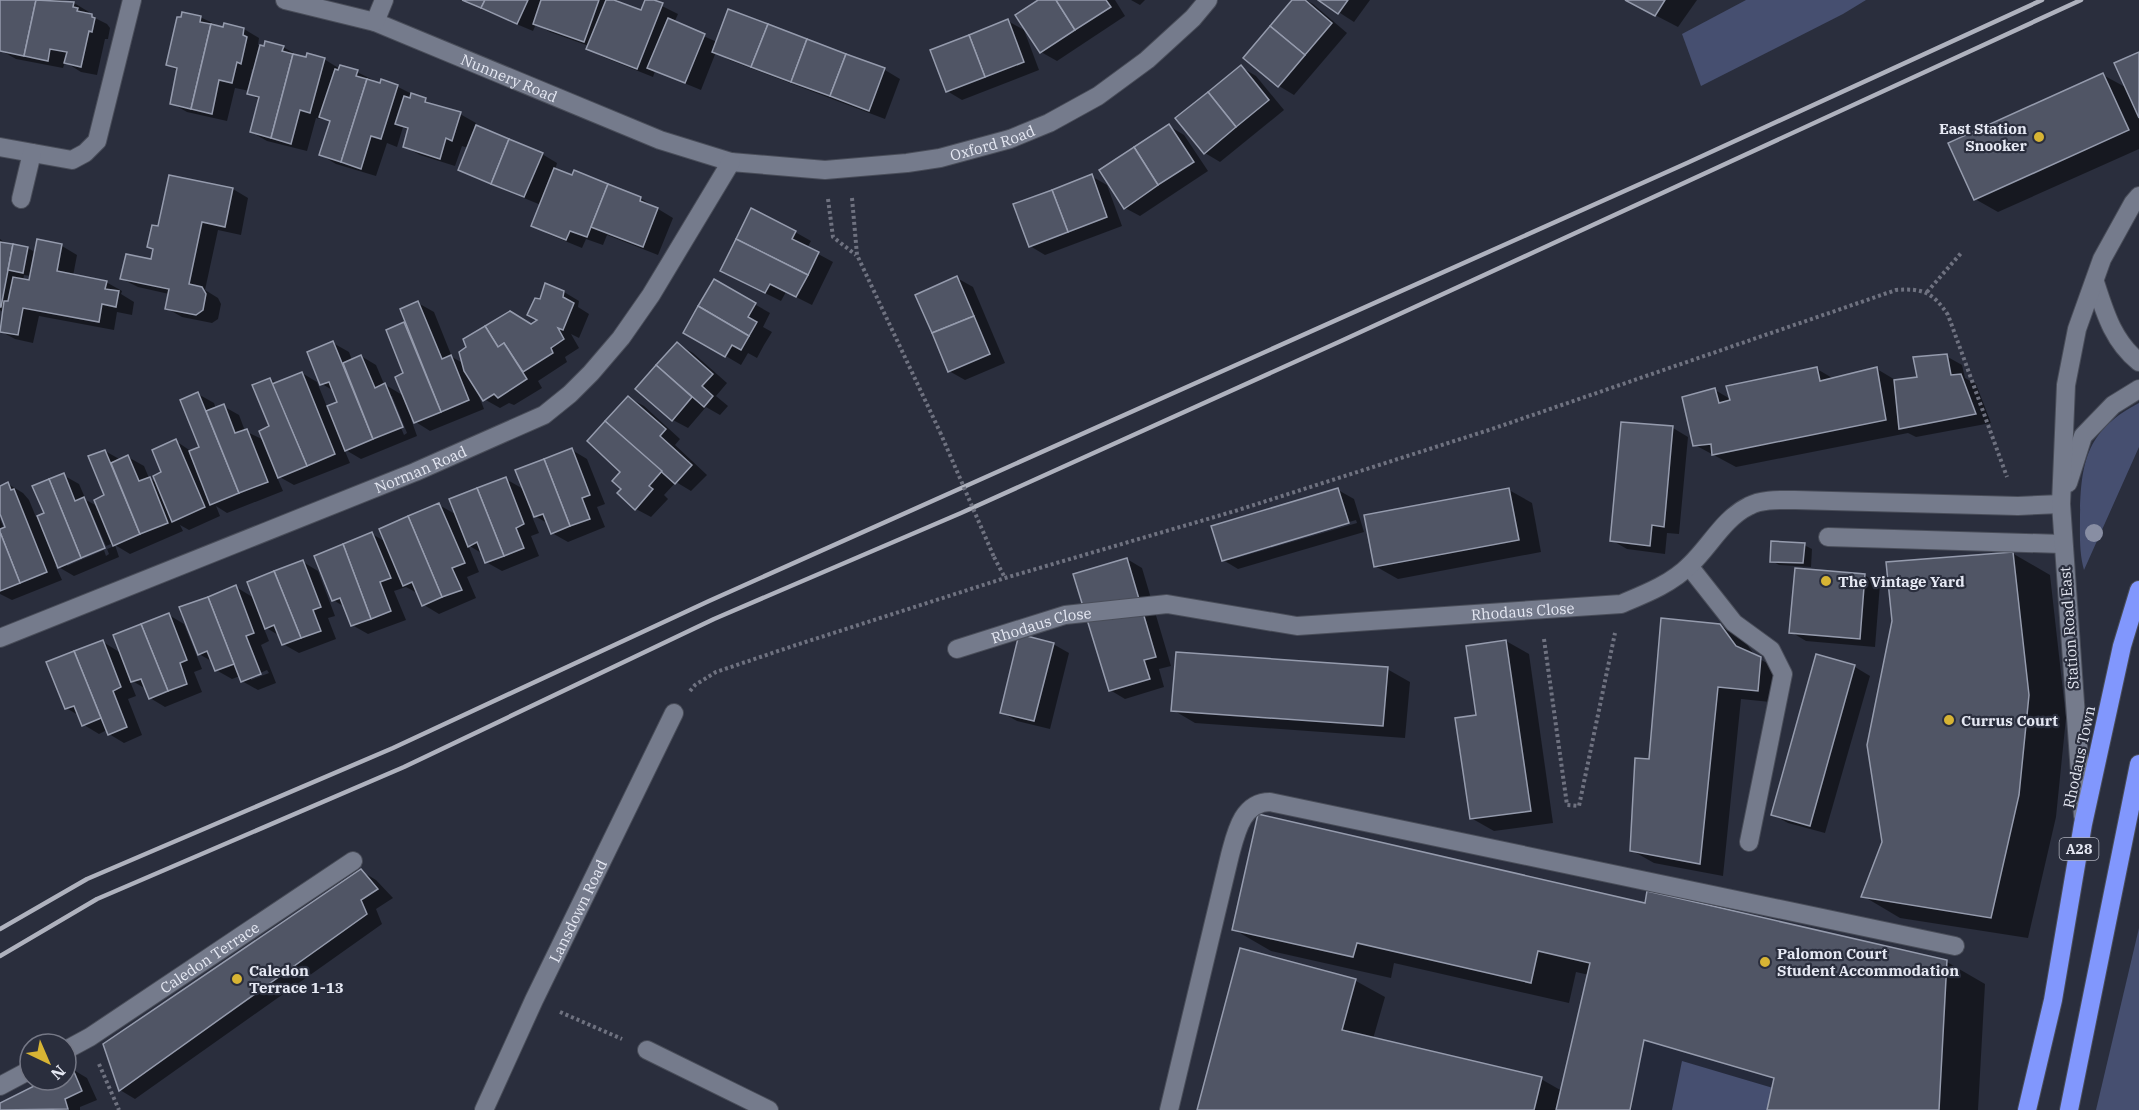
<svg xmlns="http://www.w3.org/2000/svg" width="2139" height="1110" viewBox="0 0 2139 1110" font-family="'IBM Plex Serif',serif">
<style>
.green{fill:#464f70}
.shadow{fill:#0007;fill-rule:evenodd}
.building{fill:#505565;stroke:#959bad;stroke-width:1.5}
.lines{fill:none;stroke-linecap:round;stroke-linejoin:round}
.minor-casing{stroke:#494d59;stroke-width:20}
.highway-casing{stroke:#494d59;stroke-width:20}
.path{stroke:#6f7280;stroke-width:4;stroke-dasharray:3 3;stroke-linecap:butt}
.minor{stroke:#757b8c;stroke-width:18}
.highway{stroke:#8197fd;stroke-width:18}
.rail{stroke:#afb2be;stroke-width:4.5}
.path-bridge{stroke:#6f7280;stroke-width:4;stroke-dasharray:3 3;stroke-linecap:butt}
.tree{fill:#888ea3}
.poi-dot{fill:#d7b434;stroke:#2a2e3d;stroke-width:2}
.labels{text-anchor:middle;dominant-baseline:central;stroke-width:4.5;stroke-linejoin:round;paint-order:stroke}
.shield{fill:#2a2e3d;stroke:#adb0bc;stroke-width:1.5}
.shield-label{font-size:14px;font-weight:bold;fill:#e5e8f3}
.street-label{font-size:15px;fill:#e5e8f3;stroke:#2a2e3d}
.poi-label{font-size:15px;font-weight:bold;fill:#e5e8f3;stroke:#2a2e3d;text-anchor:start}
</style>
<rect width="100%" height="100%" fill="#2a2e3d"/>
<g class="green">
<polygon points="1746,0 1866,0 1843,14 1701,86 1682,34"/>
<path d="M2139,403V447L2084,570C2079,552 2080,534 2080,515C2081,461 2087,430 2139,403Z"/>
<polygon points="2139,928 2139,1110 2096,1110"/>
<polygon points="1644,1040 1774,1078 1767,1110 1631,1110"/>
</g>
<g class="shadow">
<polygon points="0,0 61,0 74,3 89,12 89,15 107,24 110,28 108,39 105,39 97,75 81,72 65,62 63,68 16,59 0,50"/>
<polygon points="460,0 618,0 617,3 642,12 647,0 650,0 678,14 674,23 717,42 729,11 885,70 900,79 885,119 729,60 716,52 701,90 655,71 653,77 603,57 588,49 589,46 550,32 536,24 533,31"/>
<polygon points="1041,0 1115,0 1125,16 1057,61 1041,52"/>
<polygon points="1131,0 1145,0 1140,5"/>
<polygon points="1293,0 1306,0 1313,4 1347,33 1294,95 1279,86"/>
<polygon points="1320,0 1370,0 1354,22"/>
<polygon points="1626,0 1697,0 1678,27"/>
<path d="M200,17L225,29L226,25L244,29L259,38L258,45L265,48L283,47L299,56L324,59L340,69L357,72L373,80L372,82L381,85L382,81L398,87L440,108L460,114L476,123L474,127L542,154L557,163L555,170L573,177L574,172L640,198L673,218L658,255L607,235L603,245L586,239L582,248L548,234L533,225L541,205L475,178L459,169L468,148L462,146L455,166L420,155L405,147L409,131L403,127L397,147L387,143L376,176L336,164L321,155L332,122L326,119V120L316,118L307,151L267,141L251,132L260,100L249,94L250,91L235,88L227,121L187,112L171,103L178,71L168,65ZM252,69L255,71L253,80L250,79Z"/>
<polygon points="1008,21 1024,30 1039,70 962,100 947,91"/>
<polygon points="2139,53 2139,149 1998,212 1975,199 2103,75 2127,88"/>
<polygon points="1241,67 1256,76 1284,110 1220,162 1205,153"/>
<polygon points="1169,126 1184,135 1208,171 1140,216 1125,208"/>
<polygon points="1091,176 1107,185 1122,226 1045,255 1030,246"/>
<polygon points="233,189 248,198 241,235 218,230 205,290 218,298 221,304 218,319 212,323 182,317 166,308 169,294 138,287 122,279 152,260 160,228"/>
<polygon points="795,232 811,241 807,248 833,262 812,305 786,292 781,301 737,279"/>
<path d="M0,239L8,245L28,248L36,253L38,241L62,246L77,255L73,276L106,282L122,291L121,294L134,302L132,315L117,312L114,330L39,316L33,343L15,339L0,331L3,312L0,310ZM24,275L31,276L30,282L23,281Z"/>
<polygon points="957,278 973,287 1005,363 965,380 949,371"/>
<polygon points="714,281 770,313 763,327 772,332 764,345 757,358 748,353 741,365 685,332"/>
<path d="M564,292L579,301L578,307L589,314L579,338L571,334L579,348L565,357L567,362L538,381L542,388L514,405L509,403L500,408L484,399L477,391L484,409L430,431L411,419L417,436L361,459L344,449L350,463L294,485L276,475L283,491L227,513L216,506L220,516L189,530L180,525L183,531L130,554L115,545L119,557L74,576L55,565L62,580L12,600L0,594V519L4,529L7,527L0,510V488L8,484L23,493L29,500L36,517L45,513L63,475L79,484L86,500L99,507L106,496L105,451L121,460L128,457L144,466L149,478L157,483L163,473L176,441L192,452L201,448L198,394L214,403L216,409L223,406L239,415L245,431L264,440L271,427L270,379L276,383L302,373L317,382L327,407L339,403L334,391L322,384L333,343L349,352L352,360L361,356L376,365L384,384L404,396L405,374L388,331L406,323L418,303L434,312L452,357L463,363L540,320L541,301ZM388,396H392L407,433L404,435ZM86,507H89L106,546L111,544L112,547L107,549L109,554L106,556L104,550L67,566Z"/>
<polygon points="678,344 693,353 727,383 716,396 728,406 720,415 706,407 688,428 673,420 638,389"/>
<polygon points="1946,356 1962,365 1965,378 1976,384 1991,423 1916,437 1908,433 1736,467 1695,445 1715,390 1732,400 1817,369 1834,379 1877,369 1897,381 1919,378"/>
<polygon points="629,398 644,406 680,439 675,445 707,475 691,491 676,482 664,495 668,499 651,517 636,509 623,489"/>
<polygon points="1673,428 1688,437 1679,534 1667,533 1665,554 1627,549 1611,540"/>
<polygon points="572,450 587,459 605,504 597,507 605,527 568,542 552,533 549,524 531,514 539,533 531,536 539,556 502,571 486,562 483,554 468,545 479,572 467,577 476,598 439,614 424,605 419,594 406,587 394,591 406,620 368,634 352,625 345,607 333,600 372,534 386,542 439,505 457,515 506,479 525,490"/>
<path d="M1338,490L1354,499L1364,532L1238,569L1223,560ZM1356,520L1357,523L1233,559V556Z"/>
<polygon points="1509,490 1532,503 1541,552 1398,579 1375,566"/>
<polygon points="1804,545 1812,549 1811,567 1779,565 1772,561"/>
<polygon points="2012,553 2050,575 2066,718 2056,817 2028,938 1900,918 1863,896"/>
<polygon points="1127,559 1142,568 1171,666 1159,669 1164,687 1125,699 1110,690"/>
<path d="M303,562L318,571L335,616L328,618L336,639L299,653L283,644L280,636L263,626L269,641L261,645L276,683L258,690L242,681L240,676L232,679L216,670L213,662L199,654L181,608L236,587L254,598ZM267,670L269,673L251,680V677Z"/>
<polygon points="1864,575 1880,584 1875,647 1806,641 1791,632"/>
<polygon points="169,615 184,624 202,669 194,672 202,692 165,707 150,698 146,689 129,679 136,696 128,699 142,735 124,743 109,734 107,730 99,734 84,725 80,716 66,708 48,663 103,642 121,653"/>
<polygon points="1719,625 1743,639 1756,657 1783,672 1780,703 1741,699 1723,876 1654,863 1631,850 1650,761"/>
<polygon points="1506,641 1529,654 1553,823 1494,831 1471,818 1478,716"/>
<polygon points="1053,644 1069,653 1050,729 1017,721 1001,712"/>
<polygon points="1855,667 1870,676 1825,833 1788,823 1772,814"/>
<polygon points="1387,669 1410,682 1405,738 1195,723 1173,710"/>
<polygon points="361,871 376,880 393,898 376,909 382,924 135,1099 120,1090"/>
<polygon points="1646,905 1947,962 1985,984 1978,1110 1769,1110 1773,1088 1682,1061 1672,1110 1199,1110 1241,950 1356,981 1385,997 1373,1039 1541,1079 1562,1091 1589,975 1576,972 1569,1003 1394,963 1391,978 1271,951 1233,929"/>
<polygon points="72,1069 87,1078 97,1100 80,1107 80,1110 0,1110 0,1105 49,1080 66,1080 66,1072"/>
</g>
<g class="building">
<polygon points="0,0 36,0 24,56 0,51"/>
<polygon points="36,0 74,2 73,7 78,8 77,11 92,14 92,17 95,18 92,32 89,31 81,67 64,63 67,52 50,49 48,61 24,56"/>
<polygon points="462,0 485,0 481,8"/>
<polygon points="485,0 528,0 517,24 481,8"/>
<polygon points="541,0 599,0 584,42 533,24"/>
<polygon points="606,0 614,0 641,10 645,0 654,0 663,3 637,69 586,49"/>
<polygon points="1038,0 1056,0 1075,30 1040,53 1015,15"/>
<polygon points="1056,0 1106,0 1111,7 1075,30"/>
<polygon points="1292,0 1305,0 1332,23 1305,55 1270,26"/>
<polygon points="1318,0 1348,0 1338,14"/>
<polygon points="1625,0 1665,0 1655,16"/>
<polygon points="728,9 768,24 751,67 712,52"/>
<polygon points="182,12 201,16 200,22 211,24 191,109 170,104 177,68 166,65 177,17 181,17"/>
<polygon points="668,18 705,34 685,83 647,68"/>
<polygon points="1008,19 1024,62 985,77 969,35"/>
<polygon points="224,23 244,28 243,35 247,37 241,64 237,62 232,83 219,80 212,114 191,109 211,24 223,27"/>
<polygon points="768,24 807,39 791,82 751,67"/>
<polygon points="1270,26 1305,55 1278,87 1243,58"/>
<polygon points="969,35 985,77 946,92 930,50"/>
<polygon points="807,39 846,54 830,96 791,82"/>
<polygon points="265,41 284,46 282,51 293,54 271,138 250,132 259,97 247,94 260,45 264,46"/>
<polygon points="2139,52 2139,118 2114,63"/>
<polygon points="307,53 325,58 310,113 300,110 291,144 271,138 293,54 306,57"/>
<polygon points="846,54 885,68 869,111 830,96"/>
<polygon points="340,65 358,70 356,76 367,79 341,162 319,155 330,121 319,117 335,69 338,70"/>
<polygon points="1241,65 1269,100 1236,127 1208,92"/>
<polygon points="2103,73 2129,130 1974,200 1948,143"/>
<polygon points="367,79 380,83 381,79 398,85 381,139 371,136 361,169 341,162"/>
<polygon points="1208,92 1236,127 1204,154 1175,118"/>
<polygon points="411,93 426,98 425,102 461,112 452,141 446,138 440,159 403,147 408,128 395,124 404,96 410,98"/>
<polygon points="1169,124 1194,162 1158,185 1134,147"/>
<polygon points="476,125 509,139 491,184 458,170"/>
<polygon points="509,139 543,153 524,197 491,184"/>
<polygon points="1134,147 1158,185 1124,209 1099,170"/>
<polygon points="554,168 572,175 574,170 608,184 587,237 570,231 566,240 531,226"/>
<polygon points="1092,174 1107,217 1068,232 1052,190"/>
<polygon points="169,175 233,188 225,227 202,222 189,284 202,287 206,294 203,310 196,315 165,309 169,289 120,279 126,254 151,259 153,249 147,247 152,225 158,226"/>
<polygon points="608,184 641,197 640,201 658,208 643,247 591,227"/>
<polygon points="1052,190 1068,232 1029,247 1013,204"/>
<polygon points="751,208 796,231 792,239 819,252 808,275 736,239"/>
<polygon points="37,239 62,244 57,271 107,281 105,289 119,291 116,307 102,304 99,322 23,308 18,335 0,332 4,301 8,301 13,277 29,280"/>
<polygon points="736,239 808,275 796,297 770,284 765,293 720,271"/>
<polygon points="0,242 13,244 1,307 0,307"/>
<polygon points="13,244 28,247 23,273 8,270"/>
<polygon points="957,276 974,316 932,333 915,295"/>
<polygon points="714,279 756,303 748,317 757,322 749,336 698,306"/>
<polygon points="545,283 564,291 563,297 574,303 563,330 558,328 564,339 551,348 553,353 523,372 504,343 498,347 485,326 510,311 531,324 537,320 527,315 535,298 540,299"/>
<polygon points="418,301 442,359 451,355 469,400 441,412 400,309"/>
<polygon points="698,306 749,336 741,350 732,345 725,357 683,333"/>
<polygon points="974,316 990,354 948,372 932,333"/>
<polygon points="404,322 441,412 414,423 395,377 403,373 386,330"/>
<polygon points="485,326 498,347 504,343 527,379 498,398 494,394 483,401 464,371 459,352 466,347 463,339"/>
<polygon points="333,341 373,439 345,451 327,406 337,402 329,382 320,385 307,352"/>
<polygon points="677,342 713,374 702,386 713,396 704,407 656,365"/>
<polygon points="1947,354 1951,375 1961,374 1976,414 1899,429 1894,380 1917,377 1913,357"/>
<polygon points="361,355 375,388 385,383 403,427 373,439 343,363"/>
<polygon points="656,365 692,397 672,421 635,389"/>
<polygon points="1817,367 1820,381 1877,367 1886,420 1712,455 1711,444 1693,446 1682,397 1715,388 1719,403 1730,400 1726,386"/>
<polygon points="302,372 335,454 307,466 272,384"/>
<polygon points="270,378 307,466 278,478 259,431 269,426 252,385"/>
<polygon points="198,392 239,493 210,505 189,451 199,447 180,400"/>
<polygon points="628,396 666,429 660,436 692,465 675,484 605,421"/>
<polygon points="224,404 235,433 247,429 268,482 239,493 206,411"/>
<polygon points="605,421 662,471 649,486 653,489 635,510 617,493 621,489 612,481 620,472 587,441"/>
<polygon points="1621,422 1673,426 1664,527 1652,525 1650,546 1610,541"/>
<polygon points="176,439 205,507 172,522 153,476 161,472 152,450"/>
<polygon points="572,448 590,495 582,498 590,519 570,526 544,459"/>
<polygon points="105,450 140,534 113,546 94,500 104,495 88,456"/>
<polygon points="128,455 139,481 150,477 168,523 140,534 111,463"/>
<polygon points="544,459 570,526 551,534 543,514 534,517 515,470"/>
<polygon points="64,473 75,501 84,497 105,548 81,558 49,479"/>
<polygon points="506,477 524,524 516,528 524,548 504,556 477,488"/>
<polygon points="49,479 81,558 58,568 37,516 44,513 32,486"/>
<polygon points="8,482 11,490 14,489 47,572 20,583 0,532 0,529 5,527 0,514 0,486"/>
<polygon points="477,488 504,556 485,563 477,542 468,547 449,499"/>
<polygon points="1338,488 1349,523 1222,561 1211,526"/>
<polygon points="1509,488 1519,540 1374,567 1364,515"/>
<polygon points="439,503 465,563 452,568 462,590 442,597 408,516"/>
<polygon points="408,516 442,597 422,606 412,582 403,586 379,529"/>
<polygon points="0,532 20,583 0,591"/>
<polygon points="372,532 391,578 380,582 391,611 371,619 343,544"/>
<polygon points="1771,541 1805,543 1803,563 1770,562"/>
<polygon points="343,544 371,619 351,626 340,598 332,601 314,556"/>
<polygon points="2013,552 2029,695 2019,795 1991,918 1861,897 1882,842 1867,745 1892,621 1886,562"/>
<polygon points="1127,558 1156,657 1144,660 1150,679 1109,691 1073,574"/>
<polygon points="303,560 321,607 313,610 321,631 301,638 274,571"/>
<polygon points="1795,568 1865,574 1860,639 1789,633"/>
<polygon points="274,571 301,638 282,645 274,625 265,629 247,582"/>
<polygon points="236,585 254,633 246,636 261,674 241,682 208,597"/>
<polygon points="208,597 234,664 215,671 207,651 198,655 179,607"/>
<polygon points="169,613 187,660 180,663 187,684 168,691 141,624"/>
<polygon points="1661,618 1720,624 1736,646 1761,657 1758,691 1718,687 1700,864 1630,851 1635,758 1649,759"/>
<polygon points="141,624 168,691 149,699 141,679 131,682 113,635"/>
<polygon points="1019,634 1054,643 1034,721 1000,713"/>
<polygon points="103,640 121,687 113,691 127,727 108,735 74,651"/>
<polygon points="1506,640 1531,811 1470,819 1455,718 1476,715 1466,646"/>
<polygon points="74,651 101,718 82,726 74,706 65,709 46,662"/>
<polygon points="1176,652 1388,667 1383,726 1171,711"/>
<polygon points="1816,654 1855,665 1810,826 1771,815"/>
<polygon points="1258,814 1645,903 1647,891 1947,960 1939,1110 1767,1110 1774,1078 1644,1040 1630,1110 1556,1110 1590,963 1538,951 1531,983 1357,943 1353,957 1232,930"/>
<polygon points="361,869 378,889 361,900 367,914 119,1091 103,1044"/>
<polygon points="1240,948 1356,979 1342,1030 1542,1077 1534,1110 1197,1110"/>
<polygon points="72,1067 82,1091 65,1099 68,1109 0,1110 0,1103 46,1080 66,1080 66,1070"/>
</g>
<g class="lines">
<defs>
<g id="minor">
<path id="s1" d="M285,0L375,22L660,140L731,162L825,170L907,163L940,158L1010,139L1049,123L1098,96L1147,60L1193,18L1208,0"/>
<polyline points="375,22 384,0"/>
<polyline points="0,147 72,160 85,153 97,141 132,0"/>
<polyline points="21,199 32,153"/>
<path d="M2095,282C2105,313 2113,341 2139,362"/>
<polyline points="2068,483 2083,436 2113,405 2139,389"/>
<polyline points="1828,537 2062,544"/>
<polyline points="1689,566 1734,623 1771,650 1783,674 1749,842"/>
<path id="s2" d="M0,638L415,472L544,415L570,394L591,373L621,338L651,295L731,162"/>
<path id="s3" d="M957,649L1065,615L1167,604L1297,626L1621,604C1645,594 1671,584 1690,565C1710,546 1724,518 1749,506C1762,499 1780,500 1795,500L2018,506L2061,504"/>
<polyline points="2083,816 2061,504 2066,385 2077,329 2102,259 2133,203 2139,196"/>
<path id="s4" d="M66,1050L90,1037L353,861"/>
<polyline points="647,1050 769,1110"/>
<polyline points="0,1086 30,1070"/>
<path id="s5" d="M484,1110L534,1000L674,713"/>
<path d="M1169,1110L1230,855C1236,833 1242,802 1270,802L1955,946"/>
</g>
<g id="highway">
<polyline points="2027,1110 2053,1000 2083,824 2122,646 2139,590"/>
<polyline points="2069,1110 2139,764"/>
</g>
</defs>
<use href="#minor" class="minor-casing"/>
<use href="#highway" class="highway-casing"/>
<g class="path">
<polyline points="852,198 857,255 940,432"/>
<polyline points="828,199 833,237 856,255"/>
<polyline points="1927,292 1962,252"/>
<polyline points="994,557 1005,578"/>
<polyline points="1544,639 1567,805 1579,806 1615,633"/>
<path d="M690,691L695,685L716,672L793,646L1005,578L1235,511L1492,429L1896,290C1922,288 1933,292 1948,315L2007,477"/>
<polyline points="560,1012 622,1039"/>
<polyline points="99,1064 119,1110"/>
</g>
<use href="#minor" class="minor"/>
<use href="#highway" class="highway"/>
<g class="rail">
<polyline points="0,929 87,879 393,748 709,601 1687,163 2042,0"/>
<polyline points="0,956 97,899 404,767 714,619 961,513 1341,341 2081,0"/>
</g>
<polyline class="path-bridge" points="940,432 994,557"/>
</g>
<circle class="tree" cx="2094" cy="533" r="9"/>
<g class="poi-dot">
<circle cx="2039" cy="137" r="6"/>
<circle cx="1826" cy="581" r="6"/>
<circle cx="1949" cy="720" r="6"/>
<circle cx="1765" cy="962" r="6"/>
<circle cx="237" cy="979" r="6"/>
</g>
<g class="labels">
<rect class="shield" x="2059.5" y="838" width="39" height="22" rx="4.5"/>
<g class="shield-label">
<text x="2079" y="849">A28</text>
</g>
<g class="street-label">
<text stroke="none"><textPath href="#s1" startOffset="238">Nunnery Road</textPath></text>
<text stroke="none"><textPath href="#s1" startOffset="740">Oxford Road</textPath></text>
<text stroke="none"><textPath href="#s2" startOffset="453">Norman Road</textPath></text>
<text stroke="none"><textPath href="#s3" startOffset="574">Rhodaus Close</textPath></text>
<text stroke="none"><textPath href="#s3" startOffset="88">Rhodaus Close</textPath></text>
<text transform="translate(2069 628) rotate(-94)">Station Road East</text>
<text transform="translate(2079 757) rotate(-78)">Rhodaus Town</text>
<text stroke="none"><textPath href="#s5" startOffset="220">Lansdown Road</textPath></text>
<text stroke="none"><textPath href="#s4" startOffset="171">Caledon Terrace</textPath></text>
</g>
<g class="poi-label">
<text x="2027" y="128" text-anchor="end">East Station<tspan x="2027" dy="17">Snooker</tspan></text>
<text x="1838" y="581">The Vintage Yard</text>
<text x="1961" y="720">Currus Court</text>
<text x="1777" y="953">Palomon Court<tspan x="1777" dy="17">Student Accommodation</tspan></text>
<text x="249" y="970">Caledon<tspan x="249" dy="17">Terrace 1-13</tspan></text>
</g>
</g>
<g transform="translate(48 1062) rotate(136)"><circle r="28" fill="#2a2e3d" stroke="#757886" stroke-width="1.5"/>
<path d="M0-4.5L10 22L0 15L-10 22Z" fill="#d7b434"/>
<text y="-9" font-size="16" font-weight="bold" text-anchor="middle" fill="#e5e8f3">N</text>
</g>
</svg>
